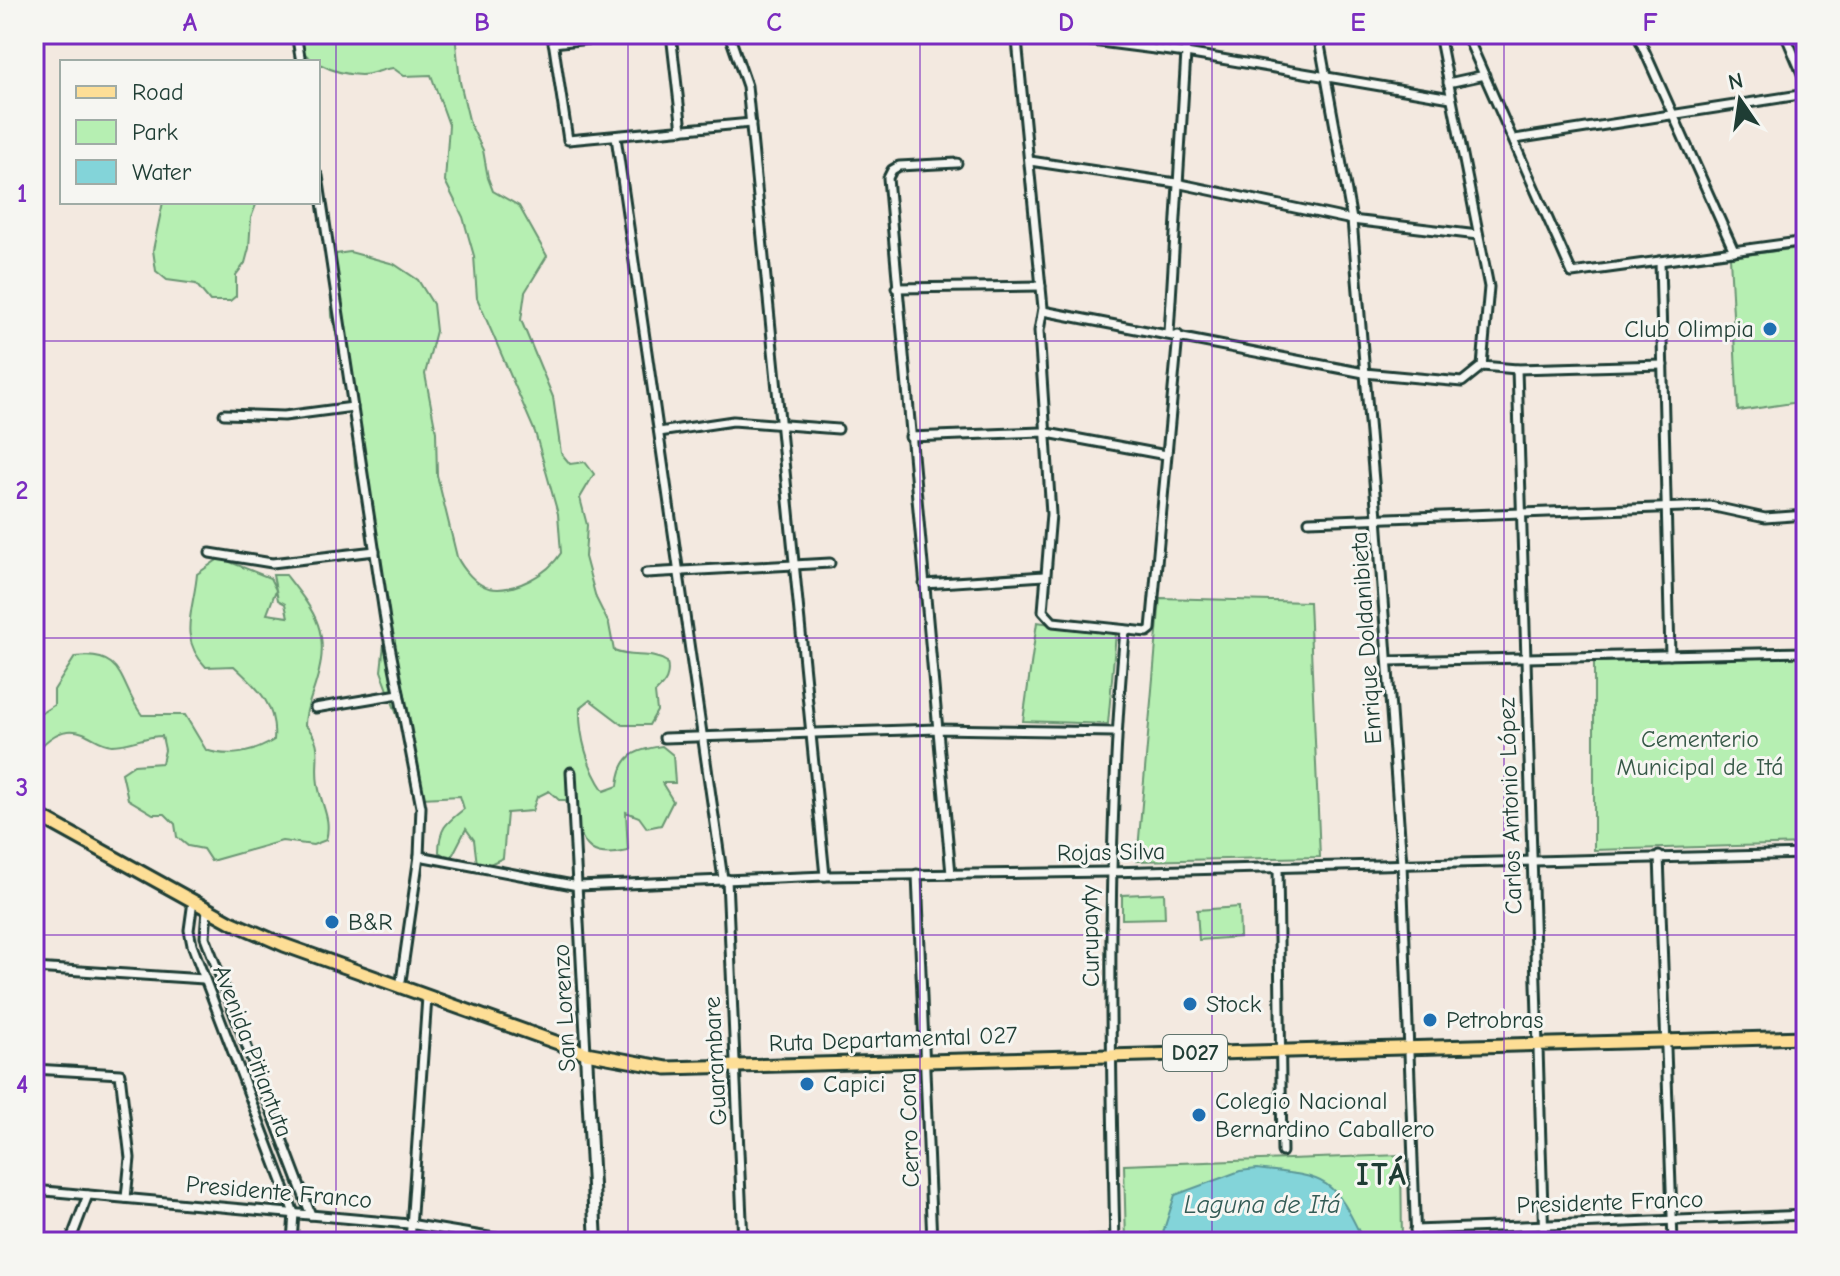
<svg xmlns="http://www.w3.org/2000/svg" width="1840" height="1276" viewBox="0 0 1840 1276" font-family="'Comic Neue',sans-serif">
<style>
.green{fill:#b6efb2;stroke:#6a9673;stroke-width:2}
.water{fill:#83d4d9;stroke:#5b9897;stroke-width:2}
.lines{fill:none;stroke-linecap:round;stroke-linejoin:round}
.street-casing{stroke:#1f3d34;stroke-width:13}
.secondary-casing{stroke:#1f3d34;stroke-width:16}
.primary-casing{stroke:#1f3d34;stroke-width:17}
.street{stroke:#f6f6f2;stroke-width:7}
.secondary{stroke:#f6f6f2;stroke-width:10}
.primary{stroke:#fdde96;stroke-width:11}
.grid{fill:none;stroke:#7b2cbf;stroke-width:2;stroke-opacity:0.55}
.poi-dot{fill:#1f6fb2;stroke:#f6f6f2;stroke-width:3}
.labels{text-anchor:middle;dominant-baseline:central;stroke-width:6;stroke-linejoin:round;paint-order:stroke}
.shield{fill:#f6f6f2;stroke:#60746d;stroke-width:2}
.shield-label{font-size:22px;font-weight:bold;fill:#1f3d34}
.poi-label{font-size:24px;fill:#1f3d34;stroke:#f6f6f2;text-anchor:start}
.street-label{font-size:24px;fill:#1f3d34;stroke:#f6f6f2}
.park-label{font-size:24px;fill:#365847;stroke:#f6f6f2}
.water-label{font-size:26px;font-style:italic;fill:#335b55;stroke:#f6f6f2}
.district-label{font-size:32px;font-weight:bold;letter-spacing:2px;fill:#1f3d34;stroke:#f6f6f2}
.neatline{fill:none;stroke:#7b2cbf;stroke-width:3}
.grid-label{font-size:26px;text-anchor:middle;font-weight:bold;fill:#7b2cbf}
</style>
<rect width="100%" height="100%" fill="#f3e9e0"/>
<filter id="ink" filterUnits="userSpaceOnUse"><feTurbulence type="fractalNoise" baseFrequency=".0125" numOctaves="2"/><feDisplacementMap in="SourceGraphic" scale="16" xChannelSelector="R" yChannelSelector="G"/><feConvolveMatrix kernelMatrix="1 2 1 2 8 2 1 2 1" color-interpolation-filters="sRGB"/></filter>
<g filter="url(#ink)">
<g class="green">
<path d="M293,34H455L460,82L470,124L483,150L488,178L493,191L519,206L547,256L525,292L521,320L553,397L561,453L570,464L585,462L594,474L580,498L587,525L585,557L596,598L609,624L614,651C633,659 649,651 667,662C670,677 666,683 655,693L657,711L649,725H623L590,700L580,708C579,735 588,769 604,791L618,786C621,755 634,750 662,746L673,755L675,783H662L673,801L661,825L647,828L639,817L626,812L628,851C575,863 586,831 565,800H559L549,791L537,797L532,811L507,813L503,858L490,864H477L474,840L466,829L450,860L439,852C439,828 446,823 464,809L460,796L422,798L420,785L408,765L405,737L381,671L388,607L372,572L374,531L355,466L351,397L332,316L331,285L336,254L350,252L394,264L418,280L433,304L436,331L425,374L436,432L437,475L457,557C463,569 476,585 489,588C514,593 548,574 561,553L558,514L535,432L477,298L474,256L463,217L445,181L449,125L431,75L404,76L393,68C382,69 372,75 361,75C337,75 298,60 293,34Z"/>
<polygon points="163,202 257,202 251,218 249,248 245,263 236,275 236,296 230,301 210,301 196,284 167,280 156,271 153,250"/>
<polygon points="1806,247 1806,401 1738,411 1730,257"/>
<path d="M220,558L270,578L276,590L267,614L288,617L285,604L278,600L273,575H286C314,611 332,632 316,682C312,697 305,709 305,725C325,744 314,760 318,784C321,806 332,818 326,840L313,845L282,841L211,861L203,849L188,846L177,837L175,824L165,814H153L128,799L122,773L134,765L162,763L165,750L162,736C144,736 131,745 112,745C100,744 93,737 83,733C62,725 46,740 34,754V710L43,712L54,705V690L75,657C126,650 119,685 142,715H185L206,750C229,758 254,753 274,740C277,705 258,688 234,666L206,667C177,637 194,610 197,574Z"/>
<polygon points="1160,598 1309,602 1320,857 1137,861"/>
<polygon points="1037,622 1116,633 1108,724 1023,721"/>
<polygon points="1806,656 1806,844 1594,850 1594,662"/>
<polygon points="1164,893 1165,918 1122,919 1122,895"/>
<polygon points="1239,907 1240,937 1199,940 1197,910"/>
<polygon points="1401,1155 1402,1242 1126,1242 1124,1165"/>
</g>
<path class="water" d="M1257,1169C1329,1177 1333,1177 1364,1242H1160L1175,1195L1240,1171Z"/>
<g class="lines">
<defs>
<g id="street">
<polyline points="296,34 301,62"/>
<polyline points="552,34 568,140 751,123"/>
<polyline points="671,34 682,130"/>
<polyline points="729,34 747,86 825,876"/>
<polyline points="1020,34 1017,40 1043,308 1039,331 1051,514 1043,611 1053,622 1147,632 1151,629 1178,335"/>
<polyline points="1037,34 1186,53 1451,98"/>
<polyline points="1318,34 1352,220 1377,517 1402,864 1416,1242"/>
<polyline points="1439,34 1489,287 1482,366 1517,369 1663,365"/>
<polyline points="1466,34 1572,273 1806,241"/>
<polyline points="1637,34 1734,251"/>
<polyline points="1785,34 1806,83"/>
<polyline points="553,43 636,34"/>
<polyline points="1448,83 1485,75"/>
<polyline points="616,137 723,879"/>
<polyline points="1515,139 1806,94"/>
<polyline points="1030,161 1176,183 1352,220 1478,235"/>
<polyline points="318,176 385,620 421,807 419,856 400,988"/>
<polyline points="1660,261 1670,655"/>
<polyline points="896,288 1041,286"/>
<polyline points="1043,311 1364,373 1462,382 1482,366"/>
<polyline points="1169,333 1186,53 1184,34"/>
<polyline points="1517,369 1544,1242"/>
<polyline points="224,414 284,416 353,407"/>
<polyline points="659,432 733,421 838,429"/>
<polyline points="910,437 1042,432 1166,455"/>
<polyline points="1309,521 1710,506 1765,518 1806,515"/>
<polyline points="210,553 272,563 375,551"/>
<polyline points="646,573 830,563"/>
<polyline points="924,584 1044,576"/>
<polyline points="1388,661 1806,652"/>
<polyline points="315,708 399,694"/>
<polyline points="664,738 937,729 1115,732"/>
<polyline points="571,772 586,1053"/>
<polyline points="419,856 578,886 825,876 1109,872 1806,854"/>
<polyline points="1659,856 1673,1242"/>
<polyline points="1278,868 1282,1152"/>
<polyline points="917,874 932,1242"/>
<polyline points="951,874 888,178 892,170 899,166 957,163"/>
<polyline points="727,879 743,1242"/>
<polyline points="193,901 189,930 192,945 294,1213 292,1242"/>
<polyline points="207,909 205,937 311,1215"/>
<polyline points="34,968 204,979"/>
<polyline points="34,1069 120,1074 130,1158 126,1198"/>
<polyline points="34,1190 409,1224 520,1242"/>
<polyline points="1415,1230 1806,1215"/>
<polyline points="70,1242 88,1195"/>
<polyline points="410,1242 427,997"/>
<polyline points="1029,1242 1115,1240"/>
<path d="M1115,1242C1110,1037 1106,834 1125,630"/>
</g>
<polyline id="secondary" points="586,1053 596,1242"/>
<polyline id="primary" points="34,813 231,922 284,945 586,1053 667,1068 1806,1037"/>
</defs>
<use href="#street" class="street-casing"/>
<use href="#secondary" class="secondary-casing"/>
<use href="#primary" class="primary-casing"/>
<use href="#street" class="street"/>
<use href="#secondary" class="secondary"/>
<use href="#primary" class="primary"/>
</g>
</g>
<path class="grid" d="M336,34V1242M628,34V1242M920,34V1242M1212,34V1242M1504,34V1242M34,341H1806M34,638H1806M34,935H1806"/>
<g class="poi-dot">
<circle cx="1770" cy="329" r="8"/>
<circle cx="332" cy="922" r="8"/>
<circle cx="1190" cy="1004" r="8"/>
<circle cx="1430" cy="1020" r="8"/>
<circle cx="807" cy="1084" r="8"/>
<circle cx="1199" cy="1115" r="8"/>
</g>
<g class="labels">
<rect class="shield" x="1163" y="1035" width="64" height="36" rx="6"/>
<g class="shield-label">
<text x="1195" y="1053">D027</text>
</g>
<g class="poi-label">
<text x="1754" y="329" text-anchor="end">Club Olimpia</text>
<text x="348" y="922">B&amp;R</text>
<text x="1206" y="1004">Stock</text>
<text x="1446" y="1020">Petrobras</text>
<text x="823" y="1084">Capici</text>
<text x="1215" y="1101">Colegio Nacional<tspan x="1215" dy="28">Bernardino Caballero</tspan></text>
</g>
<g class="street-label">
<text transform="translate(1366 638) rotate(-94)">Enrique Doldanibieta</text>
<text transform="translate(1510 806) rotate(-92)">Carlos Antonio López</text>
<text transform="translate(1111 852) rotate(-1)">Rojas Silva</text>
<text transform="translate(1090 936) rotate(-91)">Curupayty</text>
<text transform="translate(564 1008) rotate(-93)">San Lorenzo</text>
<text transform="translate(893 1039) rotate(-2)">Ruta Departamental 027</text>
<text transform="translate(253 1051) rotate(69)">Avenida Pitiantuta</text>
<text transform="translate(715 1061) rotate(-93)">Guarambare</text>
<text transform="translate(909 1130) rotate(-92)">Cerro Cora</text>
<text transform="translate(279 1192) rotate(5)">Presidente Franco</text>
<text transform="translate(1610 1202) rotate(-2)">Presidente Franco</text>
</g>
<g class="park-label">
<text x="1700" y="739">Cementerio<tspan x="1700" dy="28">Municipal de Itá</tspan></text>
</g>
<g class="water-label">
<text x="1262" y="1205">Laguna de Itá</text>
</g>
<g class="district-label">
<text x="1382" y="1174">ITÁ</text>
</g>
</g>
<rect width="1840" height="1276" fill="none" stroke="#f6f6f2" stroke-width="88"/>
<rect x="60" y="60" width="260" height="144" fill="#f6f6f2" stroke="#a0aca6" stroke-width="2"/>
<rect x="76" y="86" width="40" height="12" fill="#fdde96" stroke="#a0aca6" stroke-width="2"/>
<text x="132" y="100" font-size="24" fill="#1f3d34">Road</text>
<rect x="76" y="120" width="40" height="24" fill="#b6efb2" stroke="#a0aca6" stroke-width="2"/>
<text x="132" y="140" font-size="24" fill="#1f3d34">Park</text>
<rect x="76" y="160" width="40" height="24" fill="#83d4d9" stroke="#a0aca6" stroke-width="2"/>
<text x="132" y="180" font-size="24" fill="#1f3d34">Water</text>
<g transform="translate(1740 100) rotate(347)" stroke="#f6f6f2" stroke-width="6" paint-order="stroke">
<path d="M0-6L14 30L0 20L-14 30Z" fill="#1f3d34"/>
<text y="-12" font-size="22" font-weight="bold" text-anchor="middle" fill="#1f3d34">N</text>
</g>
<rect x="44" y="44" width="1752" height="1188" class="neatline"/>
<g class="grid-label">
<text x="190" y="31">A</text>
<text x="482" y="31">B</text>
<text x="774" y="31">C</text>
<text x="1066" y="31">D</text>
<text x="1358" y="31">E</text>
<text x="1650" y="31">F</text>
<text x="22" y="202">1</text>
<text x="22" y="499">2</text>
<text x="22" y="796">3</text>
<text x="22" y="1093">4</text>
</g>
</svg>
